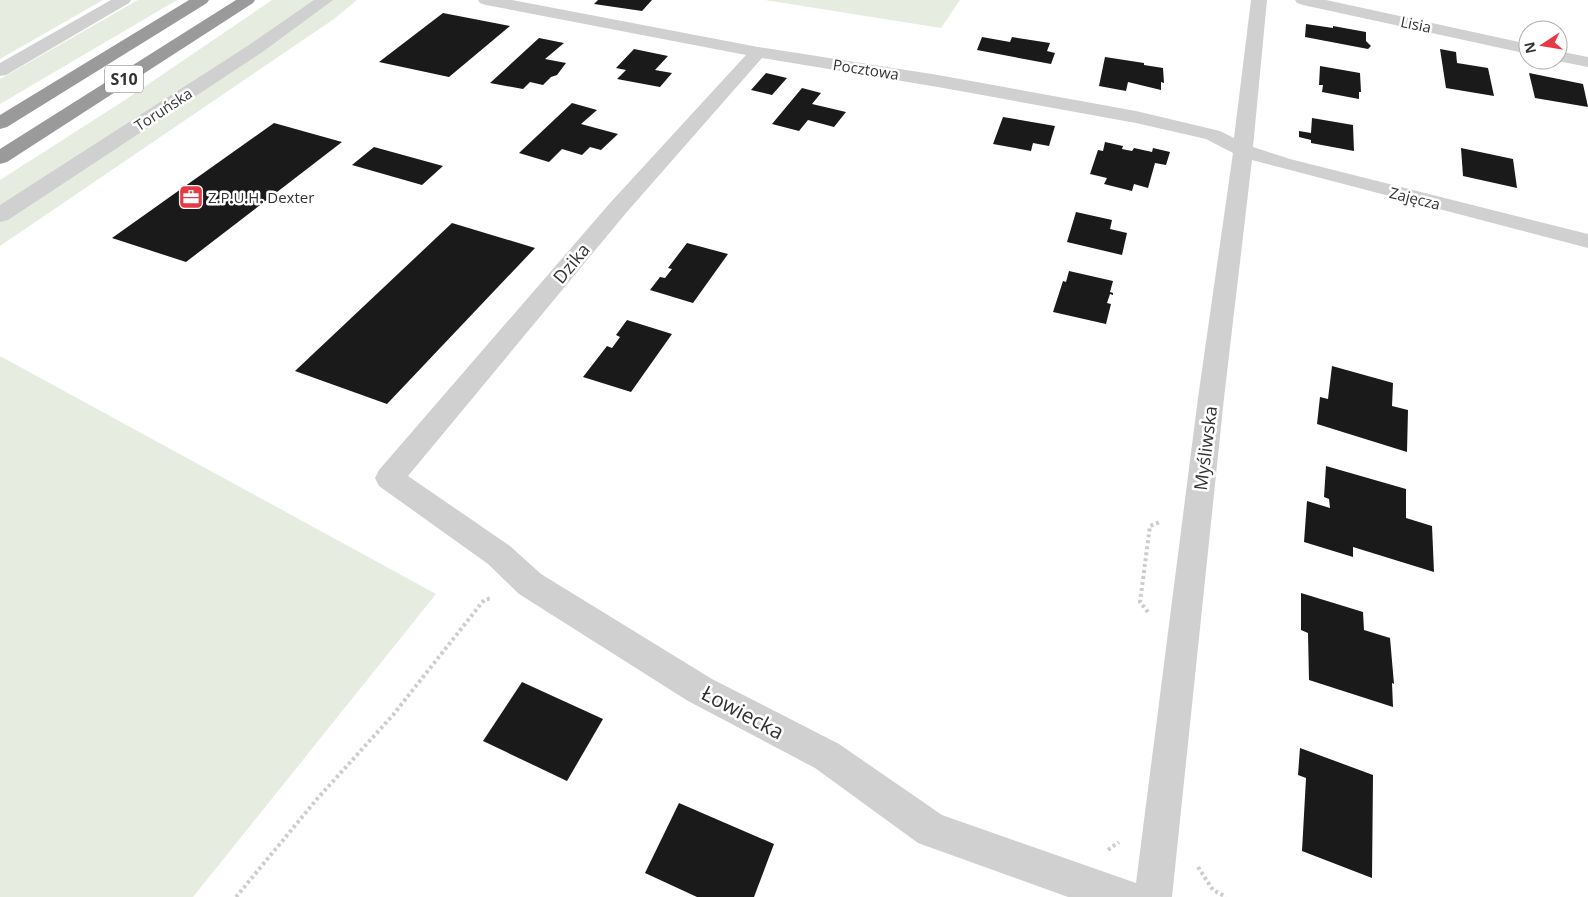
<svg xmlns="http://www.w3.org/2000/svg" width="1588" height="897" viewBox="0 0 1588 897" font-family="'Open Sans',sans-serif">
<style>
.green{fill:#e6ecdf}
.building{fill:#1a1a1a}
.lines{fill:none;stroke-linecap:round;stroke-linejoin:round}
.path{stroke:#cdcdcd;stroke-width:4;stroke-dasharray:3 3;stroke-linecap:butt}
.minor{fill:#d0d0d0;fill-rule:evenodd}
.highway{fill:#9a9a9a;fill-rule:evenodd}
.labels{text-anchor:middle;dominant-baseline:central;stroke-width:5;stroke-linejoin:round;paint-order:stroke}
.far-street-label{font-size:15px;fill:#333;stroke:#fff}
.far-poi-label{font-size:15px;fill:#333;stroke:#fff;text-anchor:start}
.shield{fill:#fff;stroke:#707070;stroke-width:1}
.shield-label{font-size:16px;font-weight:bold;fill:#333}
.street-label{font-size:18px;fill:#333;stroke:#fff}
.near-street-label{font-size:21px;fill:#333;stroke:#fff}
</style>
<rect width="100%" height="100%" fill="#fff"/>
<g class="green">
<polygon points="0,0 103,0 0,59"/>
<polygon points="138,0 177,0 0,104 0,79"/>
<polygon points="272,0 357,0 334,19 0,246 0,180 125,100"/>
<polygon points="765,0 960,0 941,28"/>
<polygon points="0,356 436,594 193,897 0,897"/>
</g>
<g class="building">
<polygon points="598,0 652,0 642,11 594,4"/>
<polygon points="443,13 510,26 449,77 379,62"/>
<polygon points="1306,24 1333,28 1333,26 1366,32 1366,41 1371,46 1368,49 1305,37"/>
<polygon points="982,37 1010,42 1012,37 1050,43 1047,51 1055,53 1051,64 977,50"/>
<polygon points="539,38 564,43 545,59 566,63 557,75 551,77 543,85 530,82 523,89 490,83"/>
<polygon points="634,49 668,56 655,70 672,73 660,87 617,79 626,70 616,68"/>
<polygon points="1440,49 1456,52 1457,63 1488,68 1494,96 1446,88"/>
<polygon points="1105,57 1144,63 1144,65 1163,68 1164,83 1161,82 1161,90 1128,82 1126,91 1099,86"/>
<polygon points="1320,66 1360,73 1361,92 1359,92 1359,99 1322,92 1323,85 1319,85"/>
<polygon points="766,73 787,78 772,95 751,90"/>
<polygon points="1529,73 1583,84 1588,107 1535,98"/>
<polygon points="802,88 821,93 812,104 846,112 834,127 808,120 799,131 772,124"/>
<polygon points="572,103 597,110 581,124 618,134 601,150 590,147 582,155 562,149 549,162 519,153"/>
<polygon points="1003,117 1055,126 1049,146 1033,143 1031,151 993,144"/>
<polygon points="1312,118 1353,125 1354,151 1311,143 1311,140 1299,137 1299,131 1311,133"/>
<polygon points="274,123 342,142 186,262 112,238"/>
<polygon points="1105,142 1123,146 1122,149 1132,151 1134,148 1152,152 1153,148 1170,152 1166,165 1155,163 1148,188 1134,184 1132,191 1104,184 1107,178 1090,174 1098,150 1103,151"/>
<polygon points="374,147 443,166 422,185 352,165"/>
<polygon points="1461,148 1513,159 1517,188 1463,176"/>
<polygon points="1076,212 1112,220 1110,229 1127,233 1122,255 1067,242"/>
<polygon points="452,223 535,248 387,404 295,371"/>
<polygon points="687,243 728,254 693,303 650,290 660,277 665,278 672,269 668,268"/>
<polygon points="1069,271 1113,281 1110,292 1113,293 1113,295 1110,294 1107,303 1111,304 1106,324 1053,312 1063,281 1066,282"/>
<polygon points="627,320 672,334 631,392 583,377 607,346 612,348 620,337 616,335"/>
<polygon points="1332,366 1393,383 1392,406 1408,410 1407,452 1317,424 1320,397 1328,399"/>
<polygon points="1326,466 1406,489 1406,518 1432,526 1434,572 1353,547 1353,557 1304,542 1307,501 1330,508 1329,499 1324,497"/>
<polygon points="1301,593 1363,612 1364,630 1390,638 1394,684 1392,683 1393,707 1309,680 1308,633 1301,630"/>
<polygon points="522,682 603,719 567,781 483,741"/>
<polygon points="1300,748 1373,775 1372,878 1302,851 1306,778 1298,775"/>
<polygon points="679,803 774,844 754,897 697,897 645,873"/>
</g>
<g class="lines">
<g class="path">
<polyline points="1148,612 1140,602 1150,526 1160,522"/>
<polyline points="1108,850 1119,842"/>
<polyline points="1198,867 1213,890 1226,897"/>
<polyline points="236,897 317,799 393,715 484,600 492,598"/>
</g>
<g class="minor">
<polygon points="111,0 131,0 129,3 6,75 0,76 0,63"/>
<polygon points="314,0 333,0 261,53 8,220 0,222 0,205 249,45"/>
<path d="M478,0H512L758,47L938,75L1136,111L1220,131L1234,138L1251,0H1267L1253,147L1290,159L1588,234V248L1252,160L1224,398L1172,897H1068L918,843L815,768L688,701L519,594L488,564L379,486L375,478L379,470L610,203L746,55L486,5L480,3ZM762,58L938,87L1136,123L1206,139L1233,153L1198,398L1136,883L942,815L839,744L712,679L541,574L510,546L408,476L626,213Z"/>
<polygon points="1295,0 1326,0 1528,44 1528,54 1303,5 1297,3"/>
<polygon points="1558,51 1588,57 1588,67 1553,60 1558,60"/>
</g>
<g class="highway">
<polygon points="189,0 209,0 207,3 7,127 0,129 0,115"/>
<polygon points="236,0 255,0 253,3 7,162 0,164 0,149"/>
</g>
</g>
<defs>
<symbol id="office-square" viewBox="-11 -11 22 22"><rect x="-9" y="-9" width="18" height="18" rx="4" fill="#e63946" stroke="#fff"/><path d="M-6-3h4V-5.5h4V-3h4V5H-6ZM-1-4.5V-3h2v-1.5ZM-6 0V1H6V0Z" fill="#fff"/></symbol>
</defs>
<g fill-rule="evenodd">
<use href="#office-square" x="177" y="183" width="28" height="28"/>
</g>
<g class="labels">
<g class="far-street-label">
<text transform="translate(1416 24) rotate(12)">Lisia</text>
<text transform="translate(866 69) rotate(9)">Pocztowa</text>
<text transform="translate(163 109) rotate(-33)">Toruńska</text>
<text transform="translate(1415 198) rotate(14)">Zajęcza</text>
</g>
<g class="far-poi-label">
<text x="208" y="197">Z.P.U.H. Dexter</text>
</g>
<rect class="shield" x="105" y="65.5" width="38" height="27" rx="4"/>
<g class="shield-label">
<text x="124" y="79">S10</text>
</g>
<g class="street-label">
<text transform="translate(571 263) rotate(-50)">Dzika</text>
<text transform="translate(1205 448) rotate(-83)">Myśliwska</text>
</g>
<g class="near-street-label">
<text transform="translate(743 712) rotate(28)">Łowiecka</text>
</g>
</g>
<g transform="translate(1543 45) rotate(258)"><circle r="24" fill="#ffffff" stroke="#adadad"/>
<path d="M0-4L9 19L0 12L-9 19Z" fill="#e63946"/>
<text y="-8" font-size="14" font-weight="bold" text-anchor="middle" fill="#333333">N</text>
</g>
</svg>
